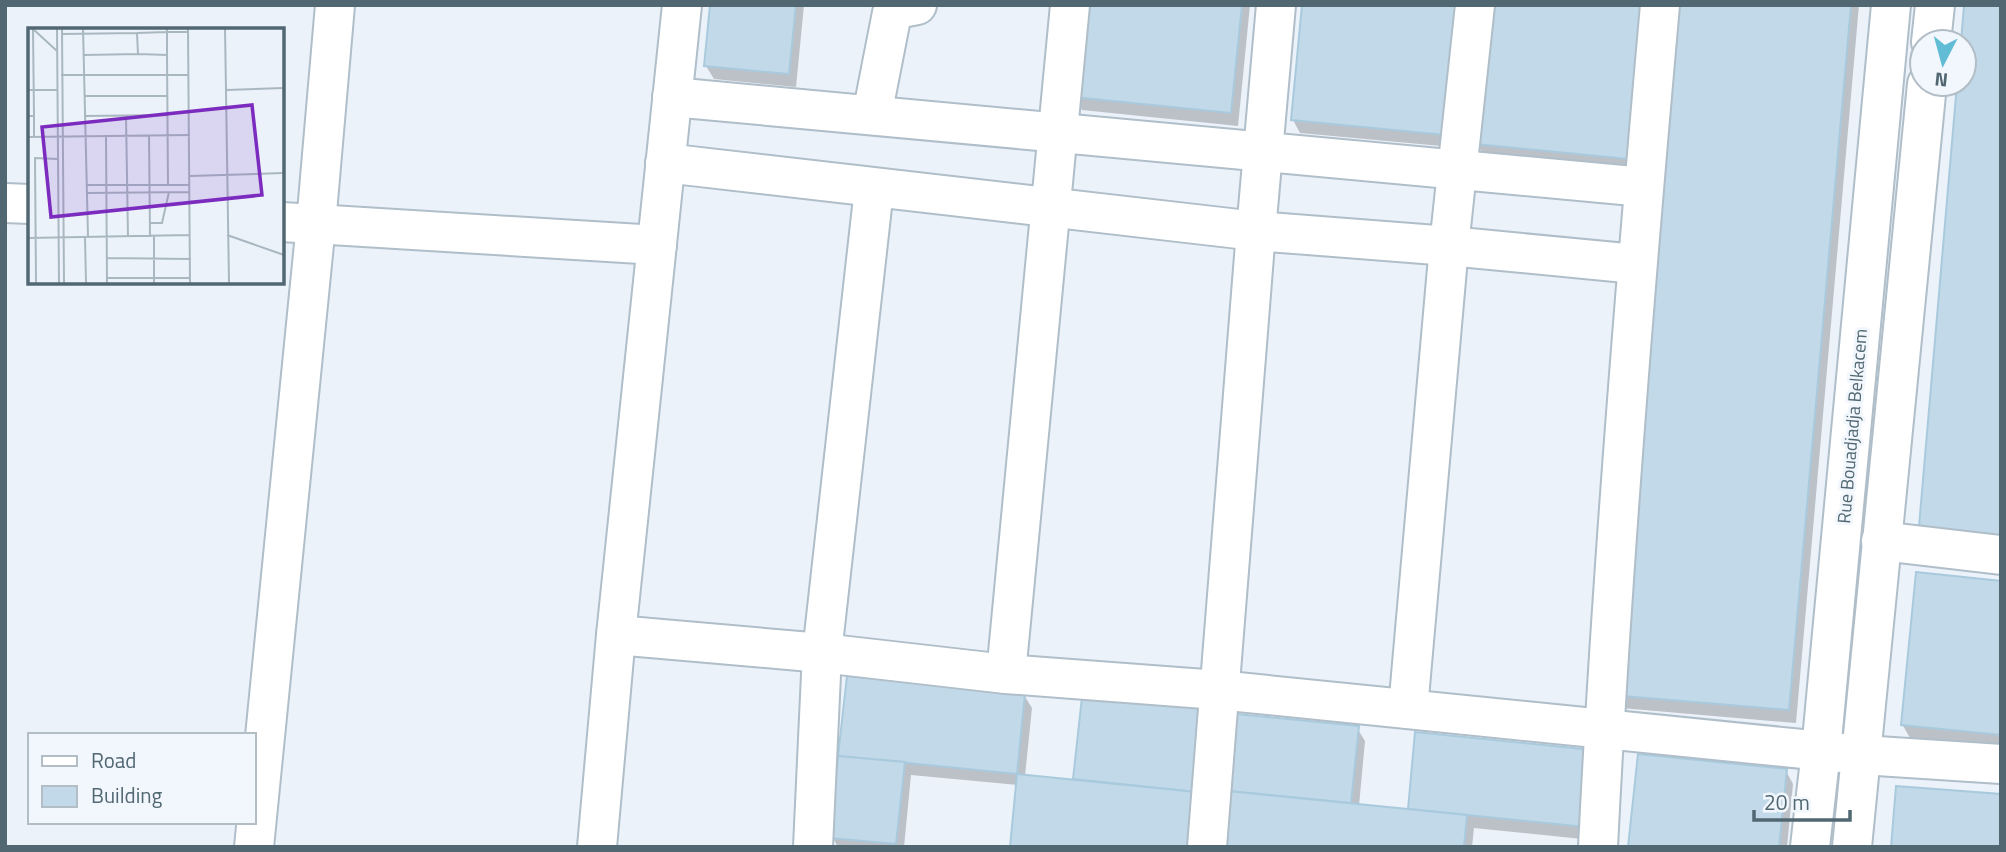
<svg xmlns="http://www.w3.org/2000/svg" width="2006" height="852" viewBox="0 0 2006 852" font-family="'Titillium Web',sans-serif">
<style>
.shadow{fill:#0003}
.building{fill:#c1d9e8;stroke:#a9cadd;stroke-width:2}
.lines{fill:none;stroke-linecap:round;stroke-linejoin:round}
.minor-casing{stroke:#afbec9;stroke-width:42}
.minor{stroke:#fff;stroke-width:38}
.labels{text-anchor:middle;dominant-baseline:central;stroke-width:6;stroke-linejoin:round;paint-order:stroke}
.street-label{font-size:18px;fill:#516873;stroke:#f2f6fd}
.inset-road{fill:none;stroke:#a9b7c0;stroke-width:2}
.view{fill:#7b2cbf;fill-opacity:0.15;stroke:#7b2cbf;stroke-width:3.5}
.inset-edge{fill:none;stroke:#516873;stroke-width:3.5}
</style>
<rect width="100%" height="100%" fill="#ecf2fa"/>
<g class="shadow">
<polygon points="712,5 804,5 796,87 714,79 706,66"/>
<polygon points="1084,5 1250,5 1238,126 1082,110 1075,97"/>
<polygon points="1466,5 1452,147 1300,133 1293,120"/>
<polygon points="1651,5 1635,172 1485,157 1477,144"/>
<polygon points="1673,5 1859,5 1796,723 1621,708"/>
<polygon points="2001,582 2001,747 1910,738 1902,724"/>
<polygon points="848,678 1024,695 1032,708 1025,776 1075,781 1083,698 1203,711 1199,847 1018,785 911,775 904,847 838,847 832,837"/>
<polygon points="1237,716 1357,728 1365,741 1359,806 1409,811 1417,734 1592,751 1592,840 1474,828 1472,847 1224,847"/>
<polygon points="1786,771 1793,784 1787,847 1630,847"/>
</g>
<g class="building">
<polygon points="710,5 796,5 789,74 704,66"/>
<polygon points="1082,5 1242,5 1231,113 1073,97"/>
<polygon points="1302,5 1458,5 1445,135 1291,120"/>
<polygon points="1489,5 1643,5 1628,159 1475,144"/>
<polygon points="1672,5 1851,5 1789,710 1611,695"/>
<polygon points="1964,5 2001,5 2001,546 1918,538 1957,84 1964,84 1964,42 1961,42"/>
<polygon points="1916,572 2001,581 2001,735 1901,725"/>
<polygon points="847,676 1025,693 1017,774 838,756"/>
<polygon points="1082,697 1205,709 1196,792 1073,779"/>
<polygon points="1236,714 1359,726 1351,803 1228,791"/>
<polygon points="1415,732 1593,750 1585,827 1408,809"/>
<polygon points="1638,754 1787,769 1779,847 1628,847"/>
<polygon points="838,756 905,762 896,844 830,838"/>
<polygon points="1017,774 1196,792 1190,847 1010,847"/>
<polygon points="1896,786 2001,794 2001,847 1891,847"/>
<polygon points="1228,791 1467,815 1464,847 1222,847"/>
</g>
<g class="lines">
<defs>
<g id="minor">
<polyline points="1931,42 1935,5"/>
<polyline points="672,97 1644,187"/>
<polyline points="872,115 892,13 896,9 917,5"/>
<polyline points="665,163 1256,231 1449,246 1636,264"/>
<polyline points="5,203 30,204"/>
<polyline points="282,222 657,245"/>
<polyline points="1881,541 2001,555"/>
<polyline points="616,635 822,653 1006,674 1218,690 1862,755 2001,764"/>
<polyline points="1006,674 1070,5"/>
<polyline points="1408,709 1449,246 1475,5"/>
<polyline points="254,847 316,224 335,5"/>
<polyline points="597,847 616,635 682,5"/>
<polyline points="813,847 822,653 874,189"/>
<polyline points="1207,847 1256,231 1276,5"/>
<path d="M1598,847C1612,566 1635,285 1660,5"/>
<polyline points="1810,847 1821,751 1891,5"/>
<polyline points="1852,847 1927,84"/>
</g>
</defs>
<use href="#minor" class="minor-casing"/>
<use href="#minor" class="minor"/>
</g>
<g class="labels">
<g class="street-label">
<text transform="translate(1852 426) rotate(-85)">Rue Bouadjadja Belkacem</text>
</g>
</g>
<g transform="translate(28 28)">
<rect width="256" height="256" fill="#ecf2fa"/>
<path class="inset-road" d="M29,0L31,255M34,0L36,255M55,0L60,209M139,0V4H160M160,0L162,255M197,0L201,255M5,1L6,88M5,1L29,23M109,5L139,4V27L110,26M34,6L109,5L110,26L56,27M139,27L140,157M33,47H161M0,62H30M198,62L256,60M56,68H139M0,88H6V109M56,88L139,87M98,88L100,209M121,107L122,209M78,108L79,255M0,109L162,107M162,148L256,145M59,157H162M59,165L162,164M122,195H134L141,164M199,207L256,227M126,208V255M57,209L58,255M0,210L162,207M79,230L163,231M79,250H162M8,255L7,130L30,131"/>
<path class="view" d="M224,77L234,167L23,189L14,99Z"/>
<rect width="256" height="256" class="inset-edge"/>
</g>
<rect width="2006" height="852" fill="none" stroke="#516873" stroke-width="14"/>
<rect x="28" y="733" width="228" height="91" fill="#f2f6fd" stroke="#b2bdc6" stroke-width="2"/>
<rect x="42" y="756" width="35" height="10" fill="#ffffff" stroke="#b2bdc6" stroke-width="2"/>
<text x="91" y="768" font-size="21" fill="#516873">Road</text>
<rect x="42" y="786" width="35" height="21" fill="#c1d9e8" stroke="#b2bdc6" stroke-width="2"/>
<text x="91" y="803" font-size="21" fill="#516873">Building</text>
<g transform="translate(1943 63) rotate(186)"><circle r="33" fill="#f2f6fd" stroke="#b2bdc6" stroke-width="2"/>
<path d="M0-5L12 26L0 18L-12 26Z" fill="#60bdd5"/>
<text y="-10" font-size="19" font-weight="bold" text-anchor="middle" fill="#516873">N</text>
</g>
<path d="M1754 810v10h96v-10" fill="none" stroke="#516873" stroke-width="3.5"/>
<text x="1764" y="810" font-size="21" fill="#516873" stroke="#f2f6fd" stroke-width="5" paint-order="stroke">20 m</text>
</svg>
